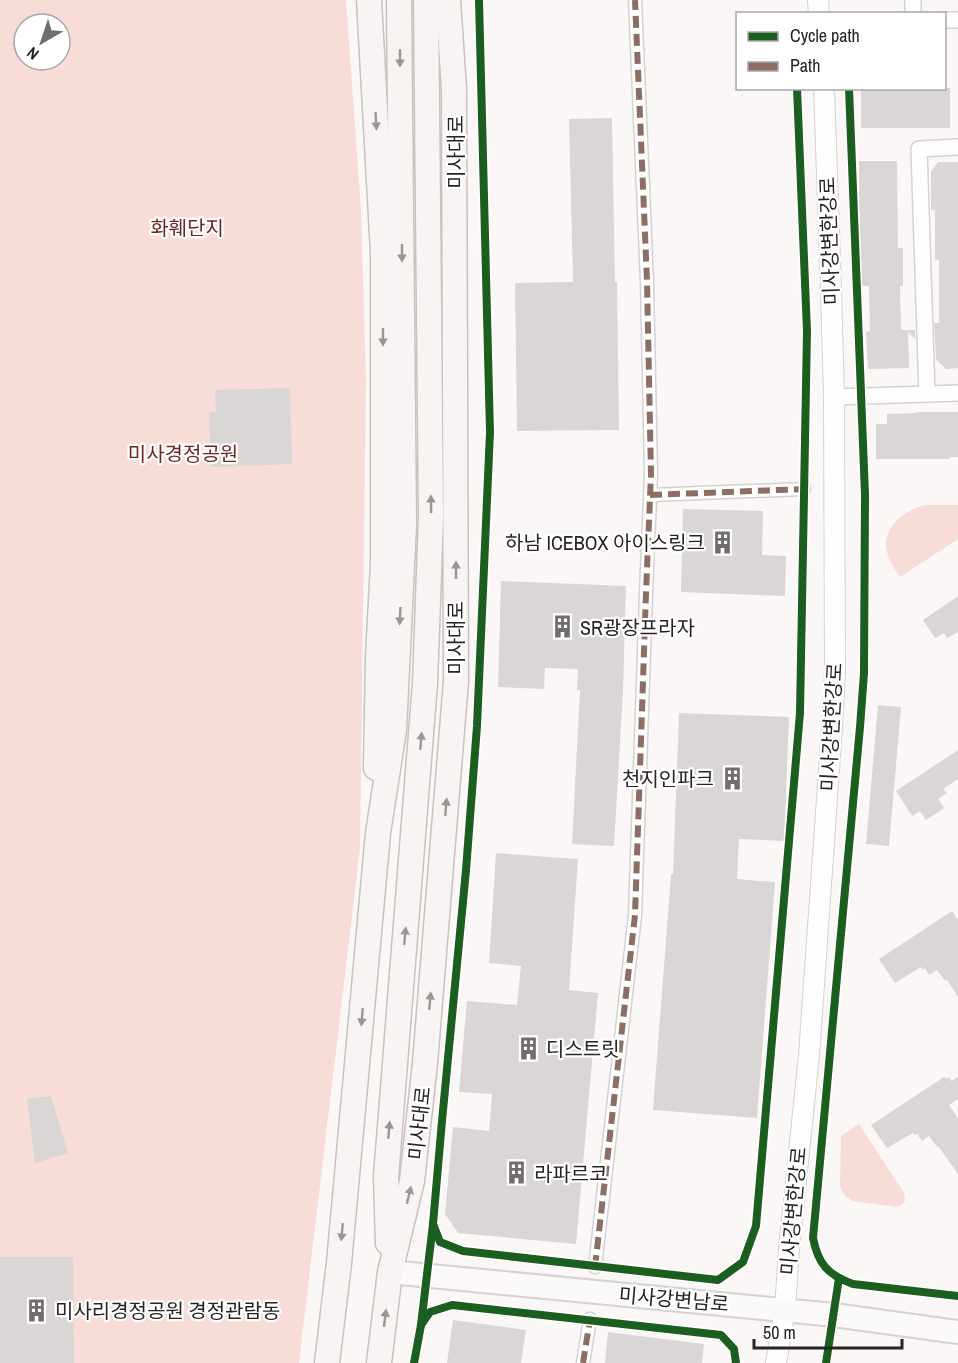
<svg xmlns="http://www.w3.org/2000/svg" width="958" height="1363" viewBox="0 0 958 1363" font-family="'Archivo Narrow','Noto Sans KR',sans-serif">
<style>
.green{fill:#f8dcd8;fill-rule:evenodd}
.building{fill:#d9d6d5}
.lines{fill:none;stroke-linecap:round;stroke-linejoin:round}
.pedestrian-casing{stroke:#d5d2d1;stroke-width:15}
.minor-casing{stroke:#d5d2d1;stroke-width:18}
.tertiary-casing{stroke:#d5d2d1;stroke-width:22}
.secondary-casing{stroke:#d5d2d1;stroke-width:26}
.primary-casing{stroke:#cac1c0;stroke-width:27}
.pedestrian{stroke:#fefefe;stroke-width:12}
.minor{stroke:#fefefe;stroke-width:15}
.tertiary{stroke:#fefefe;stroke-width:20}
.secondary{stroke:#fcf9f9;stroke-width:22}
.primary{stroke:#f8f4f4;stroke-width:24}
.quiet{stroke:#8d6e63;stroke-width:6;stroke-dasharray:12 6;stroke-linecap:butt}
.cycleway-casing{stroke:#fff;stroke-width:11}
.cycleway{stroke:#1b5e20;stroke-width:8}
.oneway{fill:#9a9696}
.labels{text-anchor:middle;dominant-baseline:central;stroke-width:4.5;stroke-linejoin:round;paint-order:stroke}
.street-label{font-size:20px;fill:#262323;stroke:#fff}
.park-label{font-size:20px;fill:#702423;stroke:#fff}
.poi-label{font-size:20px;fill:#262323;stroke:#fff;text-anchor:start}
</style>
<rect width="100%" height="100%" fill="#fbf7f6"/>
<g class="green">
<path d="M0,0H346L361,210L366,379L360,848L299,1363H0ZM24,24H60V60H24Z"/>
<path d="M924,505H958V539L900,577C895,569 889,562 887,552C881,528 904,511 924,505Z"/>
<polygon points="859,1124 904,1193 905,1201 900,1206 896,1207 853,1201 845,1196 840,1186 841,1136"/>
</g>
<g class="building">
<rect x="861" y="88" width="89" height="40"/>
<polygon points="612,118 615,282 617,282 619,430 517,431 515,283 573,282 569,119"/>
<polygon points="859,161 897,161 898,248 903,248 903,286 900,286 901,330 915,330 915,339 908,332 909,368 868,369 866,332 870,331 869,286 860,286"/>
<polygon points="938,162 958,162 958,368 946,369 936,359 934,323 939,323 939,260 935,260 935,210 931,210 931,172"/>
<polygon points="290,388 292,464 211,467 209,412 216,412 215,390"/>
<polygon points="917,412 958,412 958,457 950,457 950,459 876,459 876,424 887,424 887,414 917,413"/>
<polygon points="683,509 763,511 762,555 786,556 785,596 681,592"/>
<polygon points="501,581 626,586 623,691 614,846 572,844 580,690 577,690 578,669 545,668 544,689 498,687"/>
<polygon points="958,596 958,632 947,638 944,633 935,638 923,620"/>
<polygon points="878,705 901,707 889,846 866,844"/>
<polygon points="679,713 789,717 784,841 739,839 737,879 775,882 757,1118 653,1110 671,874 673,874"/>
<polygon points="958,750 958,779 943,789 947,793 938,799 944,808 926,820 920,811 912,816 896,791"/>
<polygon points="496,853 578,859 569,990 598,993 576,1244 458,1233 445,1214 453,1127 489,1131 492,1094 459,1092 467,1001 517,1005 521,966 489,963"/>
<polygon points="952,911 958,920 958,997 947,980 945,981 937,970 929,975 925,968 922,970 921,967 895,983 879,959"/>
<polygon points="944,1077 946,1079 949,1077 951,1081 958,1077 958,1099 949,1105 958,1118 958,1174 938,1146 937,1147 929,1136 922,1141 917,1134 915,1135 913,1133 887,1148 871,1125"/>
<polygon points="51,1096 68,1153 35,1163 27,1099"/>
<polygon points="0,1257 73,1257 74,1363 0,1363"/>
<polygon points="453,1320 526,1330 521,1363 447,1363"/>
<polygon points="608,1332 704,1344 702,1363 605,1363"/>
</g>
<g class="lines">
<defs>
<g id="pedestrian">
<polyline points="650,495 804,489"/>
<polyline points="595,1267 635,915 646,593 651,474 647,281 635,0"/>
<polyline points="583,1363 590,1319"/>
</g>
<g id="minor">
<polyline points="913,0 913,14"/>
<polyline points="944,20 958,20"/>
<polyline points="927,394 919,149 958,147"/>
<polyline points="834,397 958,393"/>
</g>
<g id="tertiary">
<polyline points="818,0 819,14"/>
<polyline points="776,1363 785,1310 789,1249 809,1055 833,713 835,669 834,397 831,290 824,88"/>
</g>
<polyline id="secondary" points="390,1272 834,1315 958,1332"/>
<g id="primary">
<polyline points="369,0 383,253 383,564 378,657 376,768"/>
<polyline points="388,1243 386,1177 425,683 431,517 426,0"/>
<polyline points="327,1363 339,1263 378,833 394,730 404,524 399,0"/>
<polyline points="379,1363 390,1272 412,1181 425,1063 456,681 454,89 448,0"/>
</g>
</defs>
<use href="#pedestrian" class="pedestrian-casing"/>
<use href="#minor" class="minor-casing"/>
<use href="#tertiary" class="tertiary-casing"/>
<use href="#secondary" class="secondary-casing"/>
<use href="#primary" class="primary-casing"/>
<use href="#pedestrian" class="pedestrian"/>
<use href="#minor" class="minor"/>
<use href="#tertiary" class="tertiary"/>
<use href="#secondary" class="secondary"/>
<use href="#primary" class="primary"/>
<g class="quiet">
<polyline points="650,495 804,489"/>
<polyline points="595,1267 635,915 646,593 651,474 647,281 635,0"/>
<polyline points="583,1363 590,1319"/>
</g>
<defs>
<g id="cycleway">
<path d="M849,88L865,495L864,673L860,727L813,1238C818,1264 828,1275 853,1284L958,1296"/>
<polyline points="433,1224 440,1242 463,1251 718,1280 743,1262 756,1226 800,713 807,331 797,88"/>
<polyline points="421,1325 430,1312 452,1305 721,1335 734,1349 736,1363"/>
<polyline points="414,1363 421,1325 433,1224 442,1121 466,870 477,726 490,432 479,0"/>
<polyline points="826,1363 839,1278"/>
</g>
</defs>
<use href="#cycleway" class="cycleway-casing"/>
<use href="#cycleway" class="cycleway"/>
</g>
<defs><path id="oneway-solid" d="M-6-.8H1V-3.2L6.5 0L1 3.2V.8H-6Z" transform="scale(1.5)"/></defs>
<g class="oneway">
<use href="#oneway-solid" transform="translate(400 58) rotate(90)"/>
<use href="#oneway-solid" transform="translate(376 121) rotate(87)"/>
<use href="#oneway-solid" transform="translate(402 253) rotate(90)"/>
<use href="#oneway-solid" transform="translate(383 337) rotate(90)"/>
<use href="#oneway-solid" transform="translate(431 504) rotate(-91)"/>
<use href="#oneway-solid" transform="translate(456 570) rotate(-90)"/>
<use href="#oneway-solid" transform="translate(400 616) rotate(93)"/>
<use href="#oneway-solid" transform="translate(421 741) rotate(-85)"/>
<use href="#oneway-solid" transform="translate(446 807) rotate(-85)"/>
<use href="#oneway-solid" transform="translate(405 936) rotate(-85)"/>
<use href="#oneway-solid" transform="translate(430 1001) rotate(-85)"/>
<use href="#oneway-solid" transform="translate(362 1017) rotate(95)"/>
<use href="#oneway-solid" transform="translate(389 1130) rotate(-85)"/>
<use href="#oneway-solid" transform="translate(409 1195) rotate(-76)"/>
<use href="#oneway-solid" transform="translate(342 1232) rotate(95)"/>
<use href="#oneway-solid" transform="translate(385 1318) rotate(-83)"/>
</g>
<defs>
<symbol id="building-bare" viewBox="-9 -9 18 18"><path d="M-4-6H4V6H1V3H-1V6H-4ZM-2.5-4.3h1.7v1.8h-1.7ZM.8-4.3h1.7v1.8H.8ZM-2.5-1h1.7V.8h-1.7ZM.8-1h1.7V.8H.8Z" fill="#716d6d" stroke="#fff" stroke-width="2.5" paint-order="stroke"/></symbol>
</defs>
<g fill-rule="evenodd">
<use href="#building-bare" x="706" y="526" width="33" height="33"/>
<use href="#building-bare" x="546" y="610" width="33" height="33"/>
<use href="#building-bare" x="716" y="762" width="33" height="33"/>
<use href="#building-bare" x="512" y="1032" width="33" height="33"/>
<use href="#building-bare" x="500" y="1156" width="33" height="33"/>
<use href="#building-bare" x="20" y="1294" width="33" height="33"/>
</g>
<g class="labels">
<g class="street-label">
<text transform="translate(455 152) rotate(-90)">미사대로</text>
<text transform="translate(829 241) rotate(-92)">미사강변한강로</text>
<text transform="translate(455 638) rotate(-90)">미사대로</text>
<text transform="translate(831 727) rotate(-87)">미사강변한강로</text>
<text transform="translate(419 1123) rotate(-84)">미사대로</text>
<text transform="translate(793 1211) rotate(-85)">미사강변한강로</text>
<text transform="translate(674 1299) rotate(5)">미사강변남로</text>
</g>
<g class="park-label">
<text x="187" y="227">화훼단지</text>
<text x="183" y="453">미사경정공원</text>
</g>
<g class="poi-label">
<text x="705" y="542" text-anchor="end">하남 ICEBOX 아이스링크</text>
<text x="580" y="627">SR광장프라자</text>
<text x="714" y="778" text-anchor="end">천지인파크</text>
<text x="546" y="1048">디스트릿</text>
<text x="534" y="1173">라파르코</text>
<text x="55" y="1310">미사리경정공원 경정관람동</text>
</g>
</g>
<rect x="736" y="12" width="210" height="78" fill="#ffffff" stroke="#a8a7a7" stroke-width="1.5"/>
<rect x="748" y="32" width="30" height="9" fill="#1b5e20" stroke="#a8a7a7" stroke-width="1.5"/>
<text x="790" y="42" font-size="18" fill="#262323">Cycle path</text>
<rect x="748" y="62" width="30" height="9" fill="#8d6e63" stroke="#a8a7a7" stroke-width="1.5"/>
<text x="790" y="72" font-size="18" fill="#262323">Path</text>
<g transform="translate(42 42) rotate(219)"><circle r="28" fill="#ffffff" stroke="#a8a7a7" stroke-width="1.5"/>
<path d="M0-4.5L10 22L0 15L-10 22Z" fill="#716d6d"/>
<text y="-9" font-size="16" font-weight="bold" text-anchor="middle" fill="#262323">N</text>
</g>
<path d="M754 1339v9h148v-9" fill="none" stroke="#262323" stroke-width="3"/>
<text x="763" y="1339" font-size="18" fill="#262323" stroke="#ffffff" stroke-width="4.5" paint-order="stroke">50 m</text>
</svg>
